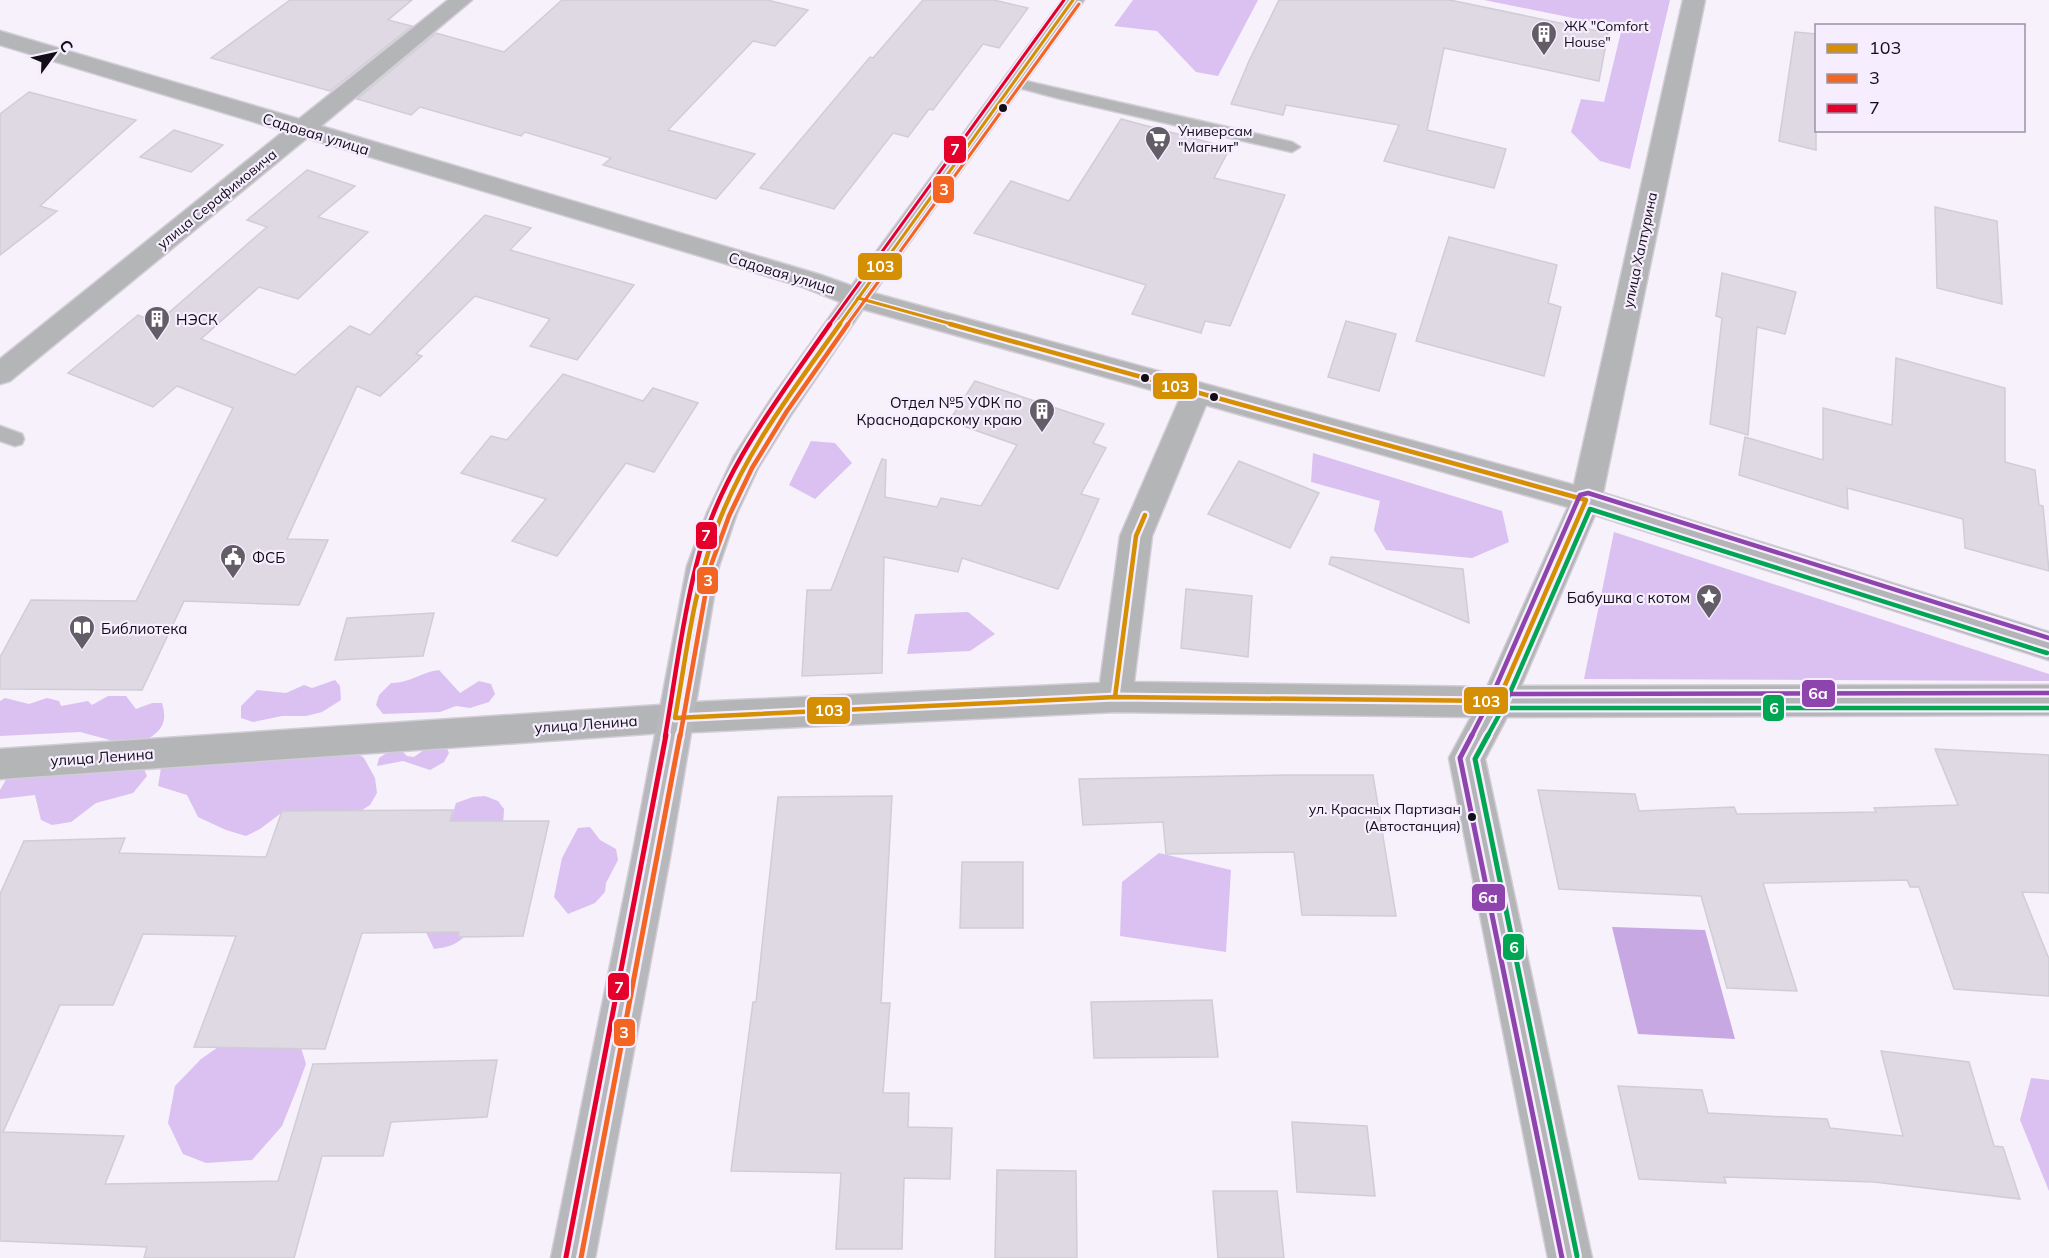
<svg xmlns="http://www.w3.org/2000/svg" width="2049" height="1258" viewBox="0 0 2049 1258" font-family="Mulish,sans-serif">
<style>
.forest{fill:#dac1f2}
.water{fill:#c7a8e2}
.building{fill:#ded9e3;stroke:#d1cdd6;stroke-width:1.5}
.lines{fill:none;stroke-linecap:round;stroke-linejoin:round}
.service-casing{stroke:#d2cdd6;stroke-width:3}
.pedestrian-casing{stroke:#d2cdd6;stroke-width:3}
.minor-casing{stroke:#d2cdd6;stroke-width:3}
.primary-casing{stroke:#d2cdd6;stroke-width:3}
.service{fill:#b3b5b6;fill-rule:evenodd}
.pedestrian{fill:#b3b5b6;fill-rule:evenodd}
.minor{fill:#b3b5b6;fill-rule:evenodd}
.primary{fill:#b6b8bb;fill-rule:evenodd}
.bus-1-far1-casing{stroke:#f6edff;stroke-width:6}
.bus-1-casing{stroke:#f6edff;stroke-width:9}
.bus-2-far2-casing{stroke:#f6edff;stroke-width:6}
.bus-2-far1-casing{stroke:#f6edff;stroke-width:9}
.bus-2-casing{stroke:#f6edff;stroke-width:10}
.bus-3-far2-casing{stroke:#f6edff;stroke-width:6}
.bus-3-far1-casing{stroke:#f6edff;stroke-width:9}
.bus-3-casing{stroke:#f6edff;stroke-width:10}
.bus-4-far1-casing{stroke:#f6edff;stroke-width:9}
.bus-4-casing{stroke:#f6edff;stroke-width:10}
.bus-5-far1-casing{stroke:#f6edff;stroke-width:9}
.bus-5-casing{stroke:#f6edff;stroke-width:10}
.bus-1-far1{stroke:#d58f03;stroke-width:3}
.bus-1{stroke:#d58f03;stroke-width:4.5}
.bus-2-far2{stroke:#f26522;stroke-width:3}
.bus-2-far1{stroke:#f26522;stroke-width:4.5}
.bus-2{stroke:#f26522;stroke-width:5}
.bus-3-far2{stroke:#e4002b;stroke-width:3}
.bus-3-far1{stroke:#e4002b;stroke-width:4.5}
.bus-3{stroke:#e4002b;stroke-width:5}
.bus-4-far1{stroke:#00a651;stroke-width:4.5}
.bus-4{stroke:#00a651;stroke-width:5}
.bus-5-far1{stroke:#8e44ad;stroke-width:4.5}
.bus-5{stroke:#8e44ad;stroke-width:5}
.bus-dot{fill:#120d16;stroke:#f6edff;stroke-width:2}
.labels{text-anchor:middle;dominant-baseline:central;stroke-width:4.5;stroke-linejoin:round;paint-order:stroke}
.far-poi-label{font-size:14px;fill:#120d16;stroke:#f6edff;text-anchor:start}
.far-street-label{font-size:14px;fill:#120d16;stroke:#f6edff}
.bus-label{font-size:14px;fill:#120d16;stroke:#f6edff;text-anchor:end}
.street-label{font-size:15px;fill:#120d16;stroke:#f6edff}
.poi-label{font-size:15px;fill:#120d16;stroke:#f6edff;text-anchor:start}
.line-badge{stroke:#f6edff;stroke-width:2}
.badge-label{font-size:16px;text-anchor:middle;font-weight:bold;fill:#fff}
</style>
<rect width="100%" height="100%" fill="#f6f1fb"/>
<g class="forest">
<polygon points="1133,0 1258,0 1218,76 1196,72 1157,31 1114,26"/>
<polygon points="1484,0 1670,0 1630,169 1600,161 1571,132 1581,99 1604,102 1622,28"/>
<polygon points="811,441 835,443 852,463 815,499 789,485"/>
<polygon points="1313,453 1502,511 1509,542 1472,558 1386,550 1374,530 1380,501 1311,482"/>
<polygon points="1614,532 2049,674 2049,681 1584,679"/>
<polygon points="968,612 995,634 970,651 907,654 915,614"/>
<path d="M439,670L460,693L479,681L491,684L495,694L489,702L470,708L456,706L440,712L383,714L376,705L379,695L391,683C407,684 422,672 439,670Z"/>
<polygon points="335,680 340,686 341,700 322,712 306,716 282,716 253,722 241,718 241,706 257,690 286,693 304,685 312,688"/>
<path d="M108,696H126L136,709L152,703H162C170,729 155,734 136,747L80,732L0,736V701L5,698L29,704L47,698L59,701L61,706L88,701L92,705Z"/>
<polygon points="444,742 449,753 444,762 430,770 403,761 377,766 379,758 391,750 401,750 407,756 414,757 434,743"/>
<polygon points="349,747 364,758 375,778 377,793 370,805 359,812 307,811 280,814 260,829 246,836 226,830 198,817 187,795 158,786 161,768"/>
<polygon points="143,767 147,776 133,793 96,803 71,822 52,825 41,820 35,795 0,799 0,790 7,778"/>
<path d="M485,796L498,801L504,809L503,825L473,926C462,942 453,947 434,949L424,928V910L456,803L473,797Z"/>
<polygon points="590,827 600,840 616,849 618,860 606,883 605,892 595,903 568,914 554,897 562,858 578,828"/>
<polygon points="1159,853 1231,870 1226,952 1120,936 1122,882"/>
<polygon points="298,1038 306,1064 298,1086 282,1126 252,1160 206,1163 183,1154 168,1123 175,1086 201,1059 224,1043"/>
<polygon points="2031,1078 2049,1080 2049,1191 2020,1120"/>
</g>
<polygon class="water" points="1612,927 1705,930 1735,1039 1638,1034"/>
<g class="building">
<polygon points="290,0 412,0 388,20 412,26 330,91 211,58"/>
<polygon points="562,0 767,0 808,10 775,46 753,41 668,130 755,154 716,199 603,165 611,158 525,132 521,136 420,107 411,115 357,99 436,33 504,52"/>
<polygon points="923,0 994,0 1028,8 999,48 983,44 933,110 929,109 908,137 893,133 834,209 760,188 870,57 873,58"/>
<polygon points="1279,0 1450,0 1608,33 1599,81 1444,48 1427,130 1506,149 1494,188 1384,161 1399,125 1286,105 1283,115 1231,104 1249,61"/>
<polygon points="1795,32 1816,34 1816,150 1779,141"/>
<polygon points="29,92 136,120 40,206 57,211 0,255 0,114"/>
<polygon points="1121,119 1230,148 1214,178 1285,195 1230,326 1205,321 1201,333 1132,314 1146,285 974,233 1011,181 1069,201"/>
<polygon points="174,130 223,145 191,172 140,157"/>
<polygon points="307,170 355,186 318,217 368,232 298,299 259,287 201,339 295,375 350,326 370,335 485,215 531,228 510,250 634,285 577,360 530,346 550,319 475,296 416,354 422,356 380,396 357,386 287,539 328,540 299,605 184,601 142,690 0,689 0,657 31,600 136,601 233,408 177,386 153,407 68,373 138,315 157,323 267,227 247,220"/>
<polygon points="1935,207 1997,221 2002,304 1937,288"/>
<polygon points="1449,237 1557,265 1548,303 1561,307 1544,376 1416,341"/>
<polygon points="1722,273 1796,292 1785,334 1757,327 1748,435 1710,424 1722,318 1716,316"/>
<polygon points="1346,321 1396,334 1379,391 1328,377"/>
<polygon points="1896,358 2005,388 2005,462 2035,470 2039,505 2043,506 2049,571 1965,548 1963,519 1847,488 1848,509 1739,475 1745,437 1823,460 1823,408 1892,425"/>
<polygon points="563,374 643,401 653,388 698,403 654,472 626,463 557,556 512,541 546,499 461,473 491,436 507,440"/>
<polygon points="975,381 1104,424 1093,443 1106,448 1081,494 1099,499 1058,589 962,558 958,572 884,557 882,673 802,676 807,590 831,590 882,459 886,460 885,497 937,507 941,498 981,506 1017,445 949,421"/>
<polygon points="1239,461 1319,493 1290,548 1208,514"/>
<polygon points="1331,557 1463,569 1469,623 1329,564"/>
<polygon points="1186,589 1252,596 1248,657 1181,648"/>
<polygon points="434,613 423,656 335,660 347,618"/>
<polygon points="1935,749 2049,755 2049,893 2022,892 2049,959 2049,996 1954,989 1919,887 1910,887 1907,880 1763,883 1797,991 1727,988 1701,896 1559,889 1538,790 1635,794 1639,811 1734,807 1737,814 1876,812 1874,808 1958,805"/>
<polygon points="1289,775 1373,775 1396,916 1302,915 1294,852 1166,854 1163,822 1083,825 1079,779"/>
<polygon points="892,796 881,1003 890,1003 883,1093 909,1093 908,1127 952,1128 950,1179 904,1178 902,1249 836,1249 841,1173 731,1171 753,1002 756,1002 778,797"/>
<polygon points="453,810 450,821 549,821 523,936 458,937 459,932 362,933 325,1049 194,1047 236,936 143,934 113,1005 60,1005 3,1132 124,1136 105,1184 278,1181 313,1064 497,1060 487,1117 391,1122 383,1156 322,1156 294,1258 144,1258 147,1247 0,1241 0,894 24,841 125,838 119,853 266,857 282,811"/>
<polygon points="962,862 1023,862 1023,928 960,928"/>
<polygon points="1212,1000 1218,1057 1094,1058 1091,1002"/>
<polygon points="1881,1051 1969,1062 1994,1146 2003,1147 2020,1199 1874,1182 1724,1177 1726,1183 1639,1179 1618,1086 1702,1090 1708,1113 1827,1119 1830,1128 1903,1136"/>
<polygon points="1292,1122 1367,1126 1375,1196 1297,1192"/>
<polygon points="997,1170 1076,1171 1077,1258 995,1258"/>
<polygon points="1213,1191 1277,1191 1284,1258 1218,1258"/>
</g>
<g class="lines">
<defs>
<g id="service">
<polygon points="1013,78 1292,142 1300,147 1292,152 1061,99 1008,85 1006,82"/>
<polygon points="0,426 22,434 24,439 22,444 15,446 0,441"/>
</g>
<polygon id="pedestrian" points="675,704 686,708 691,718 686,728 675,732 0,779 0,749"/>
<path id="minor" d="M448,0H472L321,126L821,275L866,291L1574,485L1683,0H1705L1603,493L2049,632V660L1595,515L1521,686L2049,685V715L1507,717L1485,759L1592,1258H1548L1449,758L1471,717L1115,712L675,733L663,729L658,718L663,707L675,703L1100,683L1120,536L1180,398L848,305L803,287L307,138L10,381L0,384V359L284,131L0,45V31L299,119ZM1206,405L1568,507L1487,687L1134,682L1152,536Z"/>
<polygon id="primary" points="1062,0 1084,0 891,268 791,415 758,468 737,513 719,566 670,857 595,1258 551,1258 632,857 687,566 707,513 734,456 771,399 873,256"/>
</defs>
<use href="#service" class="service-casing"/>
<use href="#pedestrian" class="pedestrian-casing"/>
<use href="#minor" class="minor-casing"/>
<use href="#primary" class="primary-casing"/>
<use href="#service" class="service"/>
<use href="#pedestrian" class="pedestrian"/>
<use href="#minor" class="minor"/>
<use href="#primary" class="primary"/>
<defs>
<g id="bus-1-far1">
<polyline points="858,298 955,325"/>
<polyline points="839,325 1073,0"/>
</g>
<g id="bus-1">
<path d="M840,324C793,390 741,457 714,535C693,594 686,657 675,718L1115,697L1498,701L1586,500L950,324"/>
<polyline points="1115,697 1136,536 1145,515"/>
</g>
<polyline id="bus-2-far2" points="847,325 1079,4"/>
<polyline id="bus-2-far1" points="680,737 710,568 729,516 752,468 787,411 848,324"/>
<polyline id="bus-2" points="581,1258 680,735"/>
<polyline id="bus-3-far2" points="829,325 1064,0"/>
<path id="bus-3-far1" d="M665,737C675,680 682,621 696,566C718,475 778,399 830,324"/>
<polyline id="bus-3" points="566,1257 666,735"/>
<g id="bus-4-far1">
<polyline points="1498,708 2049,708"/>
<polyline points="1487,737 1505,704 1590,509 2047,653"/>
</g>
<polyline id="bus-4" points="1488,735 1475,759 1577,1256"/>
<g id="bus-5-far1">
<polyline points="1498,694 2049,693"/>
<polyline points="1471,737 1491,698 1580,495 1588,493 2049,638"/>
</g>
<polyline id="bus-5" points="1472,735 1460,758 1562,1258"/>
</defs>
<use href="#bus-1-far1" class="bus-1-far1-casing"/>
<use href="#bus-1" class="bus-1-casing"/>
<use href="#bus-2-far2" class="bus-2-far2-casing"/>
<use href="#bus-2-far1" class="bus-2-far1-casing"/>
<use href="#bus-2" class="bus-2-casing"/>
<use href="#bus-3-far2" class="bus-3-far2-casing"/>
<use href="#bus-3-far1" class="bus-3-far1-casing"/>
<use href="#bus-3" class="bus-3-casing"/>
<use href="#bus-4-far1" class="bus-4-far1-casing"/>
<use href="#bus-4" class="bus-4-casing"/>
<use href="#bus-5-far1" class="bus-5-far1-casing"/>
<use href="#bus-5" class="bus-5-casing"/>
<use href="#bus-1-far1" class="bus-1-far1"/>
<use href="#bus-1" class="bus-1"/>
<use href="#bus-2-far2" class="bus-2-far2"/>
<use href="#bus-2-far1" class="bus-2-far1"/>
<use href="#bus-2" class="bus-2"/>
<use href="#bus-3-far2" class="bus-3-far2"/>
<use href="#bus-3-far1" class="bus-3-far1"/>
<use href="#bus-3" class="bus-3"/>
<use href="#bus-4-far1" class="bus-4-far1"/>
<use href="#bus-4" class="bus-4"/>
<use href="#bus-5-far1" class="bus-5-far1"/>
<use href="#bus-5" class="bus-5"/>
</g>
<defs>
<symbol id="building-pin" viewBox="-11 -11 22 30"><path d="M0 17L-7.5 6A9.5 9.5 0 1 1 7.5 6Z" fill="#625d66" stroke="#f6edff"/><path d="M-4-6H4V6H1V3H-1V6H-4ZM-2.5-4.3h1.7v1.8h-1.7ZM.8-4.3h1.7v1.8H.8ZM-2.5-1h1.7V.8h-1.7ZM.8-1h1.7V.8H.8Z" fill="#fff"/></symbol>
<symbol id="supermarket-pin" viewBox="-11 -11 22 30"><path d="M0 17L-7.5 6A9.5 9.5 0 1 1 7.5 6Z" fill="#625d66" stroke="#f6edff"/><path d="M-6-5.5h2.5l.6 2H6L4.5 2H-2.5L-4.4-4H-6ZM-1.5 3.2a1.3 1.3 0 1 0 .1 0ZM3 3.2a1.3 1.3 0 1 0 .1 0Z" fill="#fff"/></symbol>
<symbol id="civic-pin" viewBox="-11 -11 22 30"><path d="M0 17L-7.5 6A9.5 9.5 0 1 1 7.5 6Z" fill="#625d66" stroke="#f6edff"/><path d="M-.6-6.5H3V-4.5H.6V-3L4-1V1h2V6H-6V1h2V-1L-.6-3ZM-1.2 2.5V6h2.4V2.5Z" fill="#fff"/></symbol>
<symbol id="sight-pin" viewBox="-11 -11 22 30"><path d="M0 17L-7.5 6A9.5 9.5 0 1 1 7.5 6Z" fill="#625d66" stroke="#f6edff"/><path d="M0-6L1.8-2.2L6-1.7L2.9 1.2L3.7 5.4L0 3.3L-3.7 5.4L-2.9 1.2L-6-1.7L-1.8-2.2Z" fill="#fff"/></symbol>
<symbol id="library-pin" viewBox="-11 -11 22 30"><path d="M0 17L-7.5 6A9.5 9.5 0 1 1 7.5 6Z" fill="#625d66" stroke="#f6edff"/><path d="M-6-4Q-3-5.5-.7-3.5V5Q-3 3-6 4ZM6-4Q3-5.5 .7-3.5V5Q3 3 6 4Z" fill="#fff"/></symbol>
</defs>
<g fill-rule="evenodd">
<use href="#building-pin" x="1529" y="19" width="30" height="40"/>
<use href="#supermarket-pin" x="1143" y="124" width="30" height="40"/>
<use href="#building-pin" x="142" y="304" width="30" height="40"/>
<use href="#building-pin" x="1027" y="396" width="30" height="40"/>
<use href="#civic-pin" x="218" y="542" width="30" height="40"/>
<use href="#sight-pin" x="1694" y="582" width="30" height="40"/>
<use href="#library-pin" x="67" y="613" width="30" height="40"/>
</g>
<g class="bus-dot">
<circle cx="1003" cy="108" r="5"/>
<circle cx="1145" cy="378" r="5"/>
<circle cx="1214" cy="397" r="5"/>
<circle cx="1472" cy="817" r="5"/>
</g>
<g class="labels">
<g class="far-poi-label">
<text x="1564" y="26">ЖК "Comfort<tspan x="1564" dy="16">House"</tspan></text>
<text x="1178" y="131">Универсам<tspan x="1178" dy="16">"Магнит"</tspan></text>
</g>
<g class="far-street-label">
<text transform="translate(217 199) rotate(-39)">улица Серафимовича</text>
<text transform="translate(1640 250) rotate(-78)">улица Халтурина</text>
</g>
<g class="bus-label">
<text x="1461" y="809">ул. Красных Партизан<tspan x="1461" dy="17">(Автостанция)</tspan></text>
</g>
<g class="street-label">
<text transform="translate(316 134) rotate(17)">Садовая улица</text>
<text transform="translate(782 273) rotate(17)">Садовая улица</text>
<text transform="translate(586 724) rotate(-4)">улица Ленина</text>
<text transform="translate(102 757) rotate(-4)">улица Ленина</text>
</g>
<g class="poi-label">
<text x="176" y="319">НЭСК</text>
<text x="1022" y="402" text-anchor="end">Отдел №5 УФК по<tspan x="1022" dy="17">Краснодарскому краю</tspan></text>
<text x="252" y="557">ФСБ</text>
<text x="1690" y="597" text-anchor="end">Бабушка с котом</text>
<text x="101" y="628">Библиотека</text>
</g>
</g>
<g class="line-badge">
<rect x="943" y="135" width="24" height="29" rx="6" fill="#e4002b"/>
<rect x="932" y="175" width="23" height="29" rx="6" fill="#f26522"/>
<rect x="857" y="252" width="46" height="29" rx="6" fill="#d58f03"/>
<rect x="1152" y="372" width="46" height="28" rx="6" fill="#d58f03"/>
<rect x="695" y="521" width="23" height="29" rx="6" fill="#e4002b"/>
<rect x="696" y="566" width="23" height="29" rx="6" fill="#f26522"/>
<rect x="1801" y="679" width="35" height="29" rx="6" fill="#8e44ad"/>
<rect x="1463" y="686" width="46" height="29" rx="6" fill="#d58f03"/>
<rect x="1762" y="694" width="23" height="28" rx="6" fill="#00a651"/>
<rect x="806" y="696" width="45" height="29" rx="6" fill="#d58f03"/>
<rect x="1471" y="883" width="35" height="29" rx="6" fill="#8e44ad"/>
<rect x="1502" y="933" width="23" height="28" rx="6" fill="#00a651"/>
<rect x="607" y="972" width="23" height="29" rx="6" fill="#e4002b"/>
<rect x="613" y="1018" width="23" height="29" rx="6" fill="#f26522"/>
</g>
<g class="badge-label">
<text x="955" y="155">7</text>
<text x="944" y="195">3</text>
<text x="880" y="272">103</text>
<text x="1175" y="392">103</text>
<text x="706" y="541">7</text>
<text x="708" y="586">3</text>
<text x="1818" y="699">6а</text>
<text x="1486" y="707">103</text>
<text x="1774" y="714">6</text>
<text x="829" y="716">103</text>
<text x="1488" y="903">6а</text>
<text x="1514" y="953">6</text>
<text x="619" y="993">7</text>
<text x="624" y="1038">3</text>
</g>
<rect x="1815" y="24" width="210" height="108" fill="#f6edff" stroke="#9b93a2" stroke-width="1.5"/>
<rect x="1827" y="44" width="30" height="9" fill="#d58f03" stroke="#9b93a2" stroke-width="1.5"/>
<text x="1869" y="54" font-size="18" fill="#120d16">103</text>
<rect x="1827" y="74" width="30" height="9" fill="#f26522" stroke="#9b93a2" stroke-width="1.5"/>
<text x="1869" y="84" font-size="18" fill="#120d16">3</text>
<rect x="1827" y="104" width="30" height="9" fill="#e4002b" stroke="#9b93a2" stroke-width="1.5"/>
<text x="1869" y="114" font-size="18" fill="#120d16">7</text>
<g transform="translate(54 54) rotate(57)" stroke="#f6edff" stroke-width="4.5" paint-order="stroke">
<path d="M0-4.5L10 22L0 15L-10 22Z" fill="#120d16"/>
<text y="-9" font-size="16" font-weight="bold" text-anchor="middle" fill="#120d16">С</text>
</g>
</svg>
